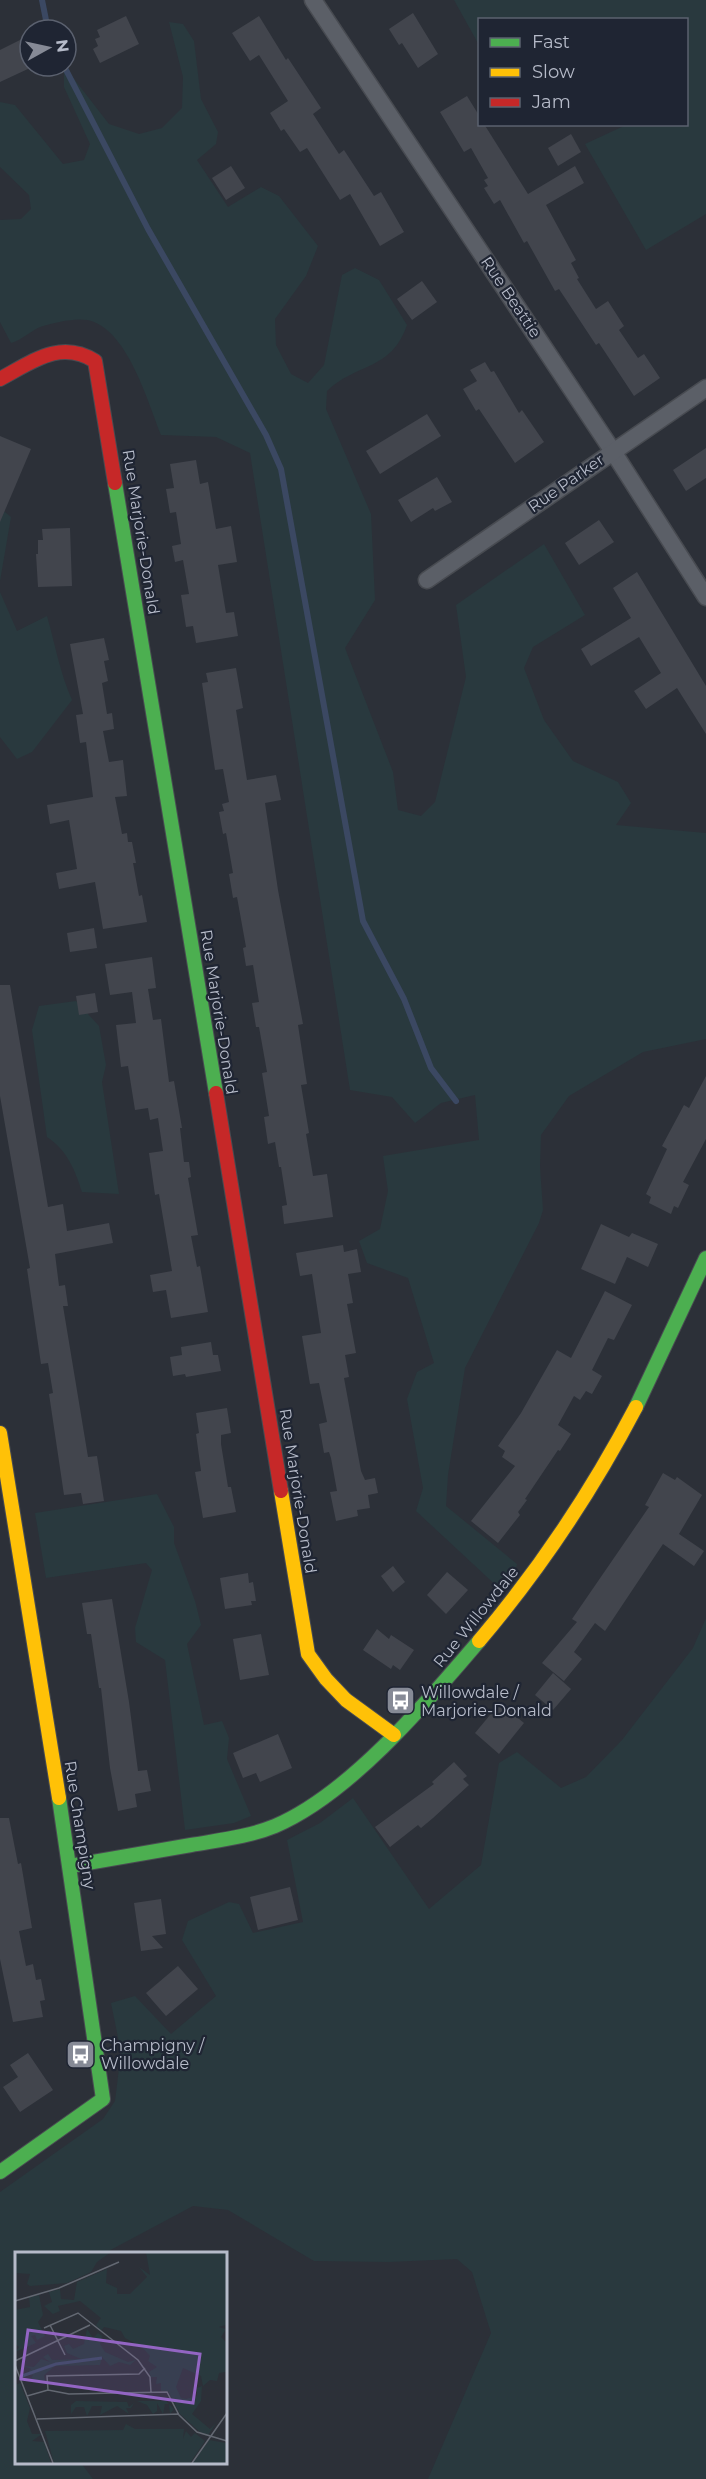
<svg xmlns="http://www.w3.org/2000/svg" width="706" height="2479" viewBox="0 0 706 2479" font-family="Montserrat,sans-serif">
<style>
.green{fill:#29393e}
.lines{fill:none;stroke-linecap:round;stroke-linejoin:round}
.stream{stroke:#3b4862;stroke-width:6}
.building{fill:#42454d}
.street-casing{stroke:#484b51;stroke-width:19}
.fast-casing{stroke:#484b51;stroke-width:16}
.slow-casing{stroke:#484b51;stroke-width:16}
.jam-casing{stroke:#484b51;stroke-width:16}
.street{stroke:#5b5f67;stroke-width:16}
.fast{stroke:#4caf50;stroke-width:14}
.slow{stroke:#ffc107;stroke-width:14}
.jam{stroke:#c62828;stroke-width:14}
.labels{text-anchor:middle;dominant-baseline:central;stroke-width:4.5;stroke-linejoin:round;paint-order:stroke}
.street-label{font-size:16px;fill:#b6bbc9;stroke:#1f2533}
.poi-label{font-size:16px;fill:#b6bbc9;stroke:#1f2533;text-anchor:start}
.inset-river{fill:none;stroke:#3b4862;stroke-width:3}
.inset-road{fill:none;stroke:#636872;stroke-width:1.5}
.view{fill:#9365c3;fill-opacity:0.15;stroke:#9365c3;stroke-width:3}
.inset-edge{fill:none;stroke:#b6bbc9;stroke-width:3}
</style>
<rect width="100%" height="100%" fill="#2c3038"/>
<g class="green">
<polygon points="454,0 706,0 706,214 646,250 585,144 626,125 686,124 686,20 480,20 479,45"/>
<path d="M169,22L183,24L194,41L201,99L218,132L216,144L197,160L228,207L261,187L279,196L318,246L306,276L275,319L276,345L291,374L308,383L324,365L342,275L355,268L379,280L407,325C391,371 358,362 327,391L326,409L371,514L375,600L345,648L393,772L398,810L421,816L435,802L466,677L456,605L544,544L585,615L533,647L524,668L544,720L573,761L618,782L631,803L616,825L706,833V1039L643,1052L569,1096L541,1135L540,1167L543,1210L539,1223L465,1368L448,1475L446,1506L517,1564L514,1576L501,1590L416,1511L423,1488L407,1399L417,1372L434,1363L408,1278L367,1263L359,1241L380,1229L388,1191L383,1156L479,1140L475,1095L441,1103L415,1123L392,1097L350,1090L250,453L216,437L161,435C148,402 129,336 94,322C80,316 58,322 43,326C32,329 23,340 11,343L0,322V220L21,219L31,209L29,195L0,167V102L15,105L63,164L84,160L90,144L64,87V66L109,124L139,134L162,128L182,108L183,77Z"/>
<polygon points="0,508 11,517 0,581"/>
<path d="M0,592L17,631L47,616C55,644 60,673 72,700L32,752L17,759L0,737Z"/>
<path d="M76,1001L99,1026L106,1065L102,1082L119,1194L82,1192C75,1170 67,1150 47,1137L32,1030L39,1006Z"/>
<polygon points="157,1494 174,1527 174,1543 195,1601 201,1625 187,1644 204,1725 222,1721 229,1738 227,1759 251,1816 234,1823 185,1830 165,1660 136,1642 135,1628 152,1570 146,1563 46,1578 35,1513"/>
<polygon points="706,1618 706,2479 428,2479 491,2333 472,2272 457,2259 389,2262 314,2261 228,2210 193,2206 103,2254 16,2254 16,2462 81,2463 93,2479 0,2479 0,2192 103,2119 115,2101 121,2052 111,2003 135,1996 171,2034 216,1996 182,1940 188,1921 229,1902 239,1904 253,1933 303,1922 287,1840 320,1823 353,1798 429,1909 481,1865 499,1763 517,1752 561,1788 586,1777 622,1740 693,1648"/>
</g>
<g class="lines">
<g class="stream">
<polyline points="42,0 48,30"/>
<polyline points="64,66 148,229 266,435 281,469 363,921 404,999 431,1068 456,1101"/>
</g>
</g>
<g class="building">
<polygon points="413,13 438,54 418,68 402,43 399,45 389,29"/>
<polygon points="126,16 139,44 100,63 93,49 98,46 95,39 100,37 97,30"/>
<polygon points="259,16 286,60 288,58 321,108 313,114 339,154 344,150 374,196 381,192 404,232 380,246 350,194 340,200 307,148 300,152 284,129 281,131 270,113 288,101 259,55 250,61 232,33"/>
<polygon points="30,35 30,68 0,82 0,50"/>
<polygon points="467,96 480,117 480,124 484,124 528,194 575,166 584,183 546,205 576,260 571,263 579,278 577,279 596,309 608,301 624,326 619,330 638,358 644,354 660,378 634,396 599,343 596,345 559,289 555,291 527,241 524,243 500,200 494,204 484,188 488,186 484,180 488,178 471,148 464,152 440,112"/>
<polygon points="571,134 581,152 558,166 548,148"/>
<polygon points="231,166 245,188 226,200 212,178"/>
<polygon points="422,281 437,302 412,320 397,299"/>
<polygon points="485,362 491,372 494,371 519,413 522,410 544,442 515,463 479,409 476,411 463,389 477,381 470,370"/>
<polygon points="427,414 441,436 380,474 366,451"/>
<polygon points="0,436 31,449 0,522"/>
<polygon points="706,448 706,478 686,491 673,470"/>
<polygon points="196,460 200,484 208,482 216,529 231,526 237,562 218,565 226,613 234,612 238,636 196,643 193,626 186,627 181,595 189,594 183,560 175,562 172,546 181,544 176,512 170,513 166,489 174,488 170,464"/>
<polygon points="437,477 452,502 435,511 433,508 411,522 398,500"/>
<polygon points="599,520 614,542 579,565 565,543"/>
<polygon points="70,528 72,586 38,587 36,554 38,554 38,540 43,540 42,529"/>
<polygon points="637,572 706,686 706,734 677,688 646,709 634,691 661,673 639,637 591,666 581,649 631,618 613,588"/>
<polygon points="104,638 109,660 104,661 108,681 102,683 107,714 112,713 114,729 103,731 109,762 123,760 127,796 115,797 122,834 127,833 128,842 132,842 136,863 133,863 139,896 142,895 147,922 103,929 95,882 59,889 56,873 77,869 69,820 50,824 47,805 93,797 86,742 80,743 76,715 83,714 70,644"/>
<polygon points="236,668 243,708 236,710 247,780 276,775 281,800 265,803 278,890 303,1024 298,1025 307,1084 301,1085 309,1133 306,1134 313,1176 327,1174 333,1217 284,1224 282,1206 287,1205 281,1167 279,1167 275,1142 268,1144 264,1117 269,1116 262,1073 267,1072 259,1027 256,1027 252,1003 259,1002 253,965 246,966 243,948 246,947 237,897 233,898 229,874 233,873 226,833 223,834 219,812 224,811 222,804 229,802 223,769 215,770 202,683 208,682 206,673"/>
<polygon points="94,928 97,948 70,952 67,933"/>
<polygon points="152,957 156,988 148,989 153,1020 161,1019 169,1082 174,1081 182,1128 180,1128 184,1162 189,1162 191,1177 188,1178 198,1235 191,1236 197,1267 200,1266 208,1312 171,1318 166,1290 153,1292 150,1275 172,1271 159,1194 155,1195 149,1153 163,1151 158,1118 150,1120 148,1108 135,1110 128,1066 121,1067 116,1025 136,1023 132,992 110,995 105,964"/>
<polygon points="0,985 10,985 48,1207 63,1204 67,1231 109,1223 113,1243 55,1254 59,1286 65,1285 68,1306 63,1306 88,1457 97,1456 104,1501 83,1504 81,1493 64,1495 49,1394 53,1393 48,1363 41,1364 27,1269 30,1268 0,1096"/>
<polygon points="95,993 98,1012 79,1015 76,996"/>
<polygon points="706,1076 706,1139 683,1182 689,1185 678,1208 674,1206 671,1214 649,1203 651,1197 646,1194 667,1149 662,1146 684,1105 689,1108"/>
<polygon points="601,1224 629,1237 632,1233 658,1244 648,1267 627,1257 615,1284 581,1269"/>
<polygon points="343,1245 344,1252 357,1249 361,1272 348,1274 353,1303 347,1304 356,1353 345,1355 349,1377 344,1378 361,1471 365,1480 375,1478 378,1493 368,1495 370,1508 357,1510 358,1516 336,1521 330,1492 337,1491 331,1458 329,1452 324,1453 319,1424 327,1422 319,1383 310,1384 302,1336 321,1333 312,1274 300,1276 296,1253"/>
<polygon points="605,1291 632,1305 614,1340 608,1338 592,1370 602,1376 592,1394 586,1391 580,1400 574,1396 558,1425 571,1434 560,1451 558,1450 525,1499 527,1500 518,1512 520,1515 498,1543 471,1521 515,1466 502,1457 505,1451 498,1446 521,1413 557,1350 571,1358"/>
<polygon points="211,1342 213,1355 218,1355 221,1371 186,1377 185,1374 173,1376 170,1357 182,1355 181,1347"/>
<polygon points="227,1408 231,1433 221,1435 221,1444 228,1487 231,1487 236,1512 203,1518 195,1472 201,1471 196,1434 199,1433 196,1413"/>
<polygon points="663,1473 675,1480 677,1477 702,1495 679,1534 704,1551 694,1566 663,1544 605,1631 595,1623 574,1652 582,1659 564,1681 542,1663 577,1622 572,1619 649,1507 645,1505"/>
<polygon points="393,1566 405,1582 393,1592 381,1576"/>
<polygon points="447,1572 468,1590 446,1614 427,1595"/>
<polygon points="248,1573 249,1583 253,1582 256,1601 251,1601 252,1605 225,1609 220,1578"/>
<polygon points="112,1599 129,1702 138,1771 147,1770 151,1791 135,1794 137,1807 118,1811 110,1768 101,1688 99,1688 91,1634 87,1634 82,1603"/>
<polygon points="377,1629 389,1639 391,1635 414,1650 400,1670 393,1665 391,1669 363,1650"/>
<polygon points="261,1634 269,1675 240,1680 233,1639"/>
<polygon points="553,1673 571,1689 553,1710 535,1695"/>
<polygon points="500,1703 524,1723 499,1754 475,1733"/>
<polygon points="278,1734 292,1768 260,1782 256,1773 243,1778 233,1753"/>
<polygon points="454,1762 467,1776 463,1779 469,1785 433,1818 421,1828 418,1825 390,1847 375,1827 434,1784 432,1782"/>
<polygon points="0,1818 9,1818 18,1864 21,1863 32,1928 19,1931 26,1966 33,1964 36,1980 41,1979 45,2000 40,2001 43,2017 13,2022 0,1959"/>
<polygon points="290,1887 298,1920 258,1930 250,1897"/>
<polygon points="161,1899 166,1934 152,1936 163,1948 141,1951 134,1903"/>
<polygon points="178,1966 198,1989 166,2016 146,1993"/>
<polygon points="28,2053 53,2090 20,2112 3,2087 18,2077 10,2065"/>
</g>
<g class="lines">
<defs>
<g id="street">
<polyline points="313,0 612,450 706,597"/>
<polyline points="427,580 706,388"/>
</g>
<g id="fast">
<polyline points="115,483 216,1093"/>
<polyline points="636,1407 706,1258"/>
<path d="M70,1866C110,1859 151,1852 191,1845C219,1840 248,1837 275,1826C350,1794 427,1702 479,1641"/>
<polyline points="0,2172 103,2099 59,1798"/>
</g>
<g id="slow">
<polyline points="0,1433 59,1798"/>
<polyline points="281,1491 308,1654 326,1679 346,1700 394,1735"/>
<path d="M479,1641C540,1569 592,1491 636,1407"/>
</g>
<g id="jam">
<path d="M0,379C32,362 60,339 95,361L115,483"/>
<polyline points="216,1093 281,1491"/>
</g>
</defs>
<use href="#street" class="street-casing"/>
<use href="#fast" class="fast-casing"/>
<use href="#slow" class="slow-casing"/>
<use href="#jam" class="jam-casing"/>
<use href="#street" class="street"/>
<use href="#fast" class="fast"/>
<use href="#slow" class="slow"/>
<use href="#jam" class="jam"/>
</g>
<defs>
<symbol id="bus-square" viewBox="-11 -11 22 22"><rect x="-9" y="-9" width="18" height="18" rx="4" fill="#868a96" stroke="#1f2533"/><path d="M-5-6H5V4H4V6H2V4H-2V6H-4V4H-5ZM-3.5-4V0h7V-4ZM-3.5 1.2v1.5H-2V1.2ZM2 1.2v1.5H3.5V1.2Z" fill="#fff"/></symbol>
</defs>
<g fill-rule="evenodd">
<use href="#bus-square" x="384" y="1684" width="33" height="33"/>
<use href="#bus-square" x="64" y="2038" width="33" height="33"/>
</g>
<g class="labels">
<g class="street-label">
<text transform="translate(511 297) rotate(56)">Rue Beattie</text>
<text transform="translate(566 483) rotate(-35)">Rue Parker</text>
<text transform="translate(141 532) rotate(81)">Rue Marjorie-Donald</text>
<text transform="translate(219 1012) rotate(81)">Rue Marjorie-Donald</text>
<text transform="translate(298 1491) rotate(81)">Rue Marjorie-Donald</text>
<text transform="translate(476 1617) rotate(-51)">Rue Willowdale</text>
<text transform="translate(80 1825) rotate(81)">Rue Champigny</text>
</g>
<g class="poi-label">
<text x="421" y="1692">Willowdale /<tspan x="421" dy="18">Marjorie-Donald</tspan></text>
<text x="101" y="2045">Champigny /<tspan x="101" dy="18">Willowdale</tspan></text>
</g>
</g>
<g transform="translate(15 2252)">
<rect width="212" height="212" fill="#2c3038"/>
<path d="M0,0H96L82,10L76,20L52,31L15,34L12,32L15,22L0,21ZM131,0H211V73L204,75L211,77L206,85L211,90V120L204,121L202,129L195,128L188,134L186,124L168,116L161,135L166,146L171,147L182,144V136L187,134L186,149L177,162L195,177L201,171L193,183L185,180L165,162L153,139H146V131L141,132L142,125H136L134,120L142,115L133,109L135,104L127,95L110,86L106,79L89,75L86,79L81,73L86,66L65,49L43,54L45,59L38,62L29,54L37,50L34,40L45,37L46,47L59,48L62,30L92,17L91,31L102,36V42H115L132,25L124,15L135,23ZM24,43L28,63L23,70L30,84L22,88L20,83L16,84L21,91L0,100L4,95L0,92V58L15,55L14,45ZM72,77L78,86L83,81L87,84L85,92L90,100L113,110L121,108L115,113L104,110L95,114L87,105L85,113L40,114L29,123L30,129L14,130L18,123H11L16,117L9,114L19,115L26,107L35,110L28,105L33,102L37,108L66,107L52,101L49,94L54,92L58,97L69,92ZM5,131L15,156L12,169L17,182H27L17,189L29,190L36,211H0V133ZM61,149L112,150L114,155L119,151L116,156H111L114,162L102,154L85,163L87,154H77L72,164L69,155H61L56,162V153ZM122,149H151L159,157L155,162L154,152H150L148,162L142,151V159L138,162L132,153ZM111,172L120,177H169L168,187L171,179L176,185L180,181L190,189L175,211H39L30,179L108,178ZM194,188L211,191V211H178Z" fill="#29393e"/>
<path class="inset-river" d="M7,124L41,112L87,106"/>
<path class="inset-road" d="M0,49L44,36L104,10M35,73L50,103M29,76L63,61L123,108L135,125L136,140M0,109L75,73M0,113L38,211M33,138L32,124L124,122L130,116M12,144L33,138L54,142L152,140L164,163L182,180L212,189M22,167L164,162M177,211L212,161"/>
<path class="view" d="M13,78L185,102L178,151L6,127Z"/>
<rect width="212" height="212" class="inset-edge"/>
</g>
<rect x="478" y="18" width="210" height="108" fill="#1f2533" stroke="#5b616f" stroke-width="1.5"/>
<rect x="490" y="38" width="30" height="9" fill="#4caf50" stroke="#5b616f" stroke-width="1.5"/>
<text x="532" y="48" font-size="18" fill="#b6bbc9">Fast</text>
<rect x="490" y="68" width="30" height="9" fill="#ffc107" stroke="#5b616f" stroke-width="1.5"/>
<text x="532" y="78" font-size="18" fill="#b6bbc9">Slow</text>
<rect x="490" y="98" width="30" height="9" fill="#c62828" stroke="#5b616f" stroke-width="1.5"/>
<text x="532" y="108" font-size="18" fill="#b6bbc9">Jam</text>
<g transform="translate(48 48) rotate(82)"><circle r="28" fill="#1f2533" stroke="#5b616f" stroke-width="1.5"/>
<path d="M0-4.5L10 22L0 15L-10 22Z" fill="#868a96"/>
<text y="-9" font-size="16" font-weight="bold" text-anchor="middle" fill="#b6bbc9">N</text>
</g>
</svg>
